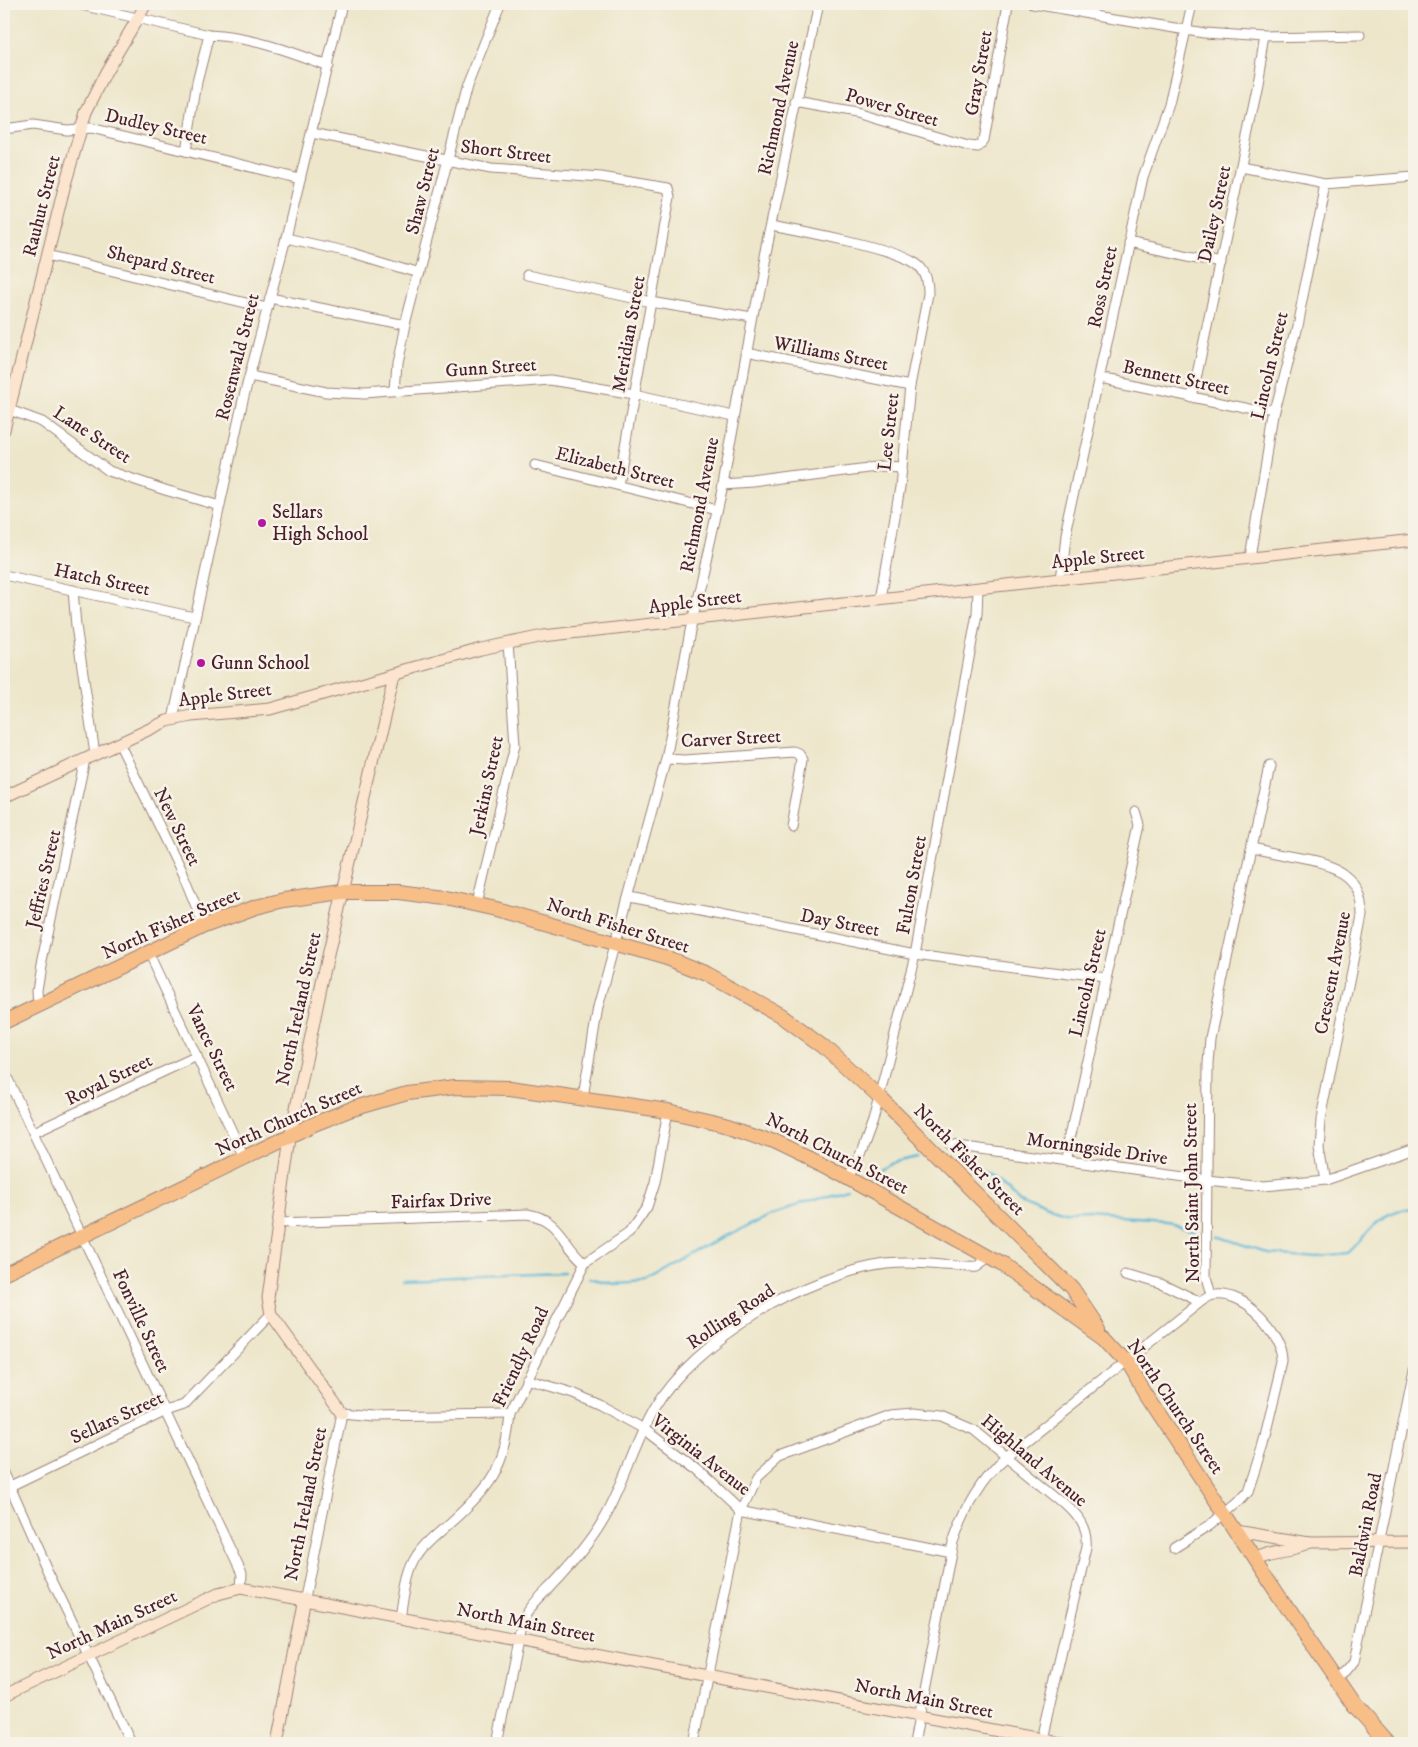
<svg xmlns="http://www.w3.org/2000/svg" width="1418" height="1747" viewBox="0 0 1418 1747" font-family="'IM FELL DW Pica',serif">
<style>
.lines{fill:none;stroke-linecap:round;stroke-linejoin:round}
.stream{stroke:#58b5d6;stroke-width:2.5}
.street-casing{stroke:#9c827a;stroke-width:11}
.secondary-casing{stroke:#9c827a;stroke-width:13}
.primary-casing{stroke:#9c827a;stroke-width:16}
.street{stroke:#fff;stroke-width:9}
.secondary{stroke:#fce5cf;stroke-width:11}
.primary{stroke:#f7be88;stroke-width:14}
.poi-dot{fill:#b5179e;stroke:#f7f3e8;stroke-width:2}
.labels{text-anchor:middle;dominant-baseline:central;stroke-width:5;stroke-linejoin:round;paint-order:stroke}
.street-label{font-size:19px;fill:#4a1f2b;stroke:#f7f3e8}
.poi-label{font-size:19px;fill:#4a1f2b;stroke:#f7f3e8;text-anchor:start}
</style>
<rect width="100%" height="100%" fill="#f7f3e8"/>
<filter id="ink" filterUnits="userSpaceOnUse"><feTurbulence type="fractalNoise" baseFrequency=".02" numOctaves="2"/><feDisplacementMap in="SourceGraphic" scale="10" xChannelSelector="R" yChannelSelector="G"/><feConvolveMatrix kernelMatrix="1 2 1 2 8 2 1 2 1" color-interpolation-filters="sRGB"/></filter>
<filter id="wash" filterUnits="userSpaceOnUse"><feTurbulence type="fractalNoise" baseFrequency=".0096" numOctaves="4" result="noise"/><feDisplacementMap in="SourceGraphic" scale="20" xChannelSelector="R" yChannelSelector="G"/><feGaussianBlur stdDeviation="1.12" result="paint"/><feColorMatrix in="noise" values="0 0 0 0 0 0 0 0 0 0 0 0 0 0 0 0 0 1.4 0 .05"/><feComposite in="paint" operator="in"/></filter>
<g filter="url(#wash)">
<rect width="100%" height="100%" fill="#ede6ca"/>
<g class="lines">
<g class="stream">
<polyline points="967,1164 991,1175 1020,1202 1048,1214 1069,1220 1090,1219 1168,1224 1195,1231"/>
<polyline points="869,1175 890,1163 918,1157"/>
<path d="M1217,1236L1265,1252L1310,1256L1348,1253C1373,1230 1377,1211 1414,1208"/>
<polyline points="589,1278 615,1284 648,1282 722,1239 774,1213 847,1189"/>
<polyline points="402,1279 565,1273"/>
</g>
</g>
</g>
<g filter="url(#ink)">
<g class="lines">
<defs>
<g id="street">
<path d="M77,4L209,35C251,37 289,51 328,66"/>
<polyline points="1033,4 1204,33 1266,37 1360,35"/>
<polyline points="796,102 856,113 968,146 978,147 984,140 1008,4"/>
<polyline points="4,129 33,125 67,130 91,128 300,179"/>
<polyline points="312,133 491,169 601,177 668,188 670,197 667,213 618,485"/>
<polyline points="186,151 197,82 209,35"/>
<polyline points="1241,167 1326,184 1414,177"/>
<path d="M771,225C799,230 901,249 919,266C927,274 928,283 928,294L910,386L900,487L881,599"/>
<polyline points="286,238 353,253 419,273"/>
<polyline points="1128,243 1221,263"/>
<polyline points="47,255 267,308"/>
<polyline points="527,275 651,302 752,319"/>
<polyline points="270,298 405,325"/>
<polyline points="746,353 910,386"/>
<polyline points="250,376 326,392 365,394 550,380 634,394 734,416"/>
<polyline points="1100,378 1274,414"/>
<polyline points="395,391 397,365 405,325 467,86 500,4"/>
<polyline points="1192,398 1257,89 1266,37"/>
<polyline points="4,408 42,422 109,471 165,490 220,506"/>
<polyline points="535,465 717,510"/>
<polyline points="723,485 754,483 883,466 902,467"/>
<polyline points="1250,557 1274,414 1297,325 1326,184"/>
<polyline points="4,575 194,617"/>
<polyline points="1060,580 1065,537 1143,177 1169,104 1192,4"/>
<polyline points="73,590 76,626 95,754"/>
<polyline points="173,719 243,400 286,238 342,4"/>
<polyline points="119,743 185,879 204,926"/>
<polyline points="666,759 685,760 795,752 800,754 803,759 791,826"/>
<path d="M1251,849C1267,852 1284,856 1301,859C1336,866 1362,874 1362,916L1321,1120L1319,1145L1325,1180"/>
<polyline points="630,897 915,954 1105,979"/>
<polyline points="477,904 515,745 508,643"/>
<polyline points="148,953 244,1157"/>
<polyline points="38,1006 37,990 41,966 85,759"/>
<polyline points="4,1071 242,1574 241,1588"/>
<polyline points="583,1097 598,1007 666,759 690,631 723,485 764,256 818,4"/>
<polyline points="34,1132 197,1056"/>
<polyline points="951,1145 1207,1180 1263,1186 1325,1180 1414,1149"/>
<polyline points="1066,1161 1140,825 1136,812"/>
<polyline points="848,1178 862,1151 873,1121 915,954 977,614 978,589"/>
<path d="M278,1223L527,1214C561,1219 562,1245 585,1263"/>
<polyline points="1128,1273 1161,1283 1200,1302"/>
<polyline points="1211,1295 1206,1277 1208,1064 1210,1038 1269,766"/>
<polyline points="526,1379 573,1393 600,1405 644,1429 698,1470 741,1510 951,1552"/>
<polyline points="4,1473 48,1572 131,1743"/>
<polyline points="4,1489 166,1411 184,1405 271,1314"/>
<polyline points="305,1598 342,1413 371,1416 510,1414"/>
<path d="M401,1618C405,1596 406,1573 418,1555C426,1542 440,1532 451,1522C489,1488 506,1467 510,1414L585,1263L629,1233L647,1207L655,1182L668,1111"/>
<polyline points="1338,1682 1354,1662 1414,1370"/>
<path d="M497,1743L522,1622C529,1607 539,1598 550,1587C569,1567 588,1546 602,1522C624,1486 633,1445 654,1409C694,1340 808,1274 886,1264C904,1262 924,1263 942,1265C954,1265 965,1268 976,1267L989,1257"/>
<path d="M694,1743L741,1510L756,1478L780,1456L891,1415L914,1413L942,1416L974,1430L1062,1502C1077,1515 1088,1527 1086,1548L1041,1739"/>
<path d="M914,1743L953,1542C965,1508 980,1480 1007,1456L1198,1304C1203,1300 1209,1295 1215,1295C1246,1291 1284,1333 1283,1362L1263,1445L1248,1491L1238,1502L1209,1526L1174,1548"/>
</g>
<g id="secondary">
<polyline points="4,430 64,188 86,112 106,72 146,4"/>
<polyline points="4,797 167,721 191,716 270,709 481,649 543,636 1414,540"/>
<polyline points="342,1413 271,1314 268,1298 290,1137 324,973 394,674"/>
<polyline points="1237,1531 1310,1543 1414,1542"/>
<path d="M1255,1559C1274,1549 1292,1552 1310,1543"/>
<polyline points="4,1696 218,1594 241,1588 1062,1743"/>
<polyline points="277,1743 305,1598"/>
</g>
<g id="primary">
<polyline points="4,1022 204,926 256,907 284,900 342,892 398,892 446,898 496,909 667,958 707,974 783,1016 824,1046 879,1097 1071,1289 1098,1329"/>
<polyline points="4,1274 314,1124 349,1110 407,1093 455,1087 510,1088 668,1111 729,1125 774,1141 826,1166 1001,1264 1104,1338 1127,1363 1146,1395 1297,1622 1354,1705 1388,1743"/>
</g>
</defs>
<use href="#street" class="street-casing"/>
<use href="#secondary" class="secondary-casing"/>
<use href="#primary" class="primary-casing"/>
<use href="#street" class="street"/>
<use href="#secondary" class="secondary"/>
<use href="#primary" class="primary"/>
</g>
</g>
<g class="poi-dot">
<circle cx="262" cy="523" r="5"/>
<circle cx="201" cy="663" r="5"/>
</g>
<g class="labels">
<g class="street-label">
<text transform="translate(979 73) rotate(-80)">Gray Street</text>
<text transform="translate(779 108) rotate(-78)">Richmond Avenue</text>
<text transform="translate(892 108) rotate(16)">Power Street</text>
<text transform="translate(156 127) rotate(13)">Dudley Street</text>
<text transform="translate(506 152) rotate(7)">Short Street</text>
<text transform="translate(423 191) rotate(-76)">Shaw Street</text>
<text transform="translate(42 206) rotate(-76)">Rauhut Street</text>
<text transform="translate(1215 214) rotate(-78)">Dailey Street</text>
<text transform="translate(161 265) rotate(14)">Shepard Street</text>
<text transform="translate(1103 287) rotate(-78)">Ross Street</text>
<text transform="translate(629 334) rotate(-80)">Meridian Street</text>
<text transform="translate(831 354) rotate(11)">Williams Street</text>
<text transform="translate(238 357) rotate(-76)">Rosenwald Street</text>
<text transform="translate(1270 366) rotate(-77)">Lincoln Street</text>
<text transform="translate(491 368) rotate(-4)">Gunn Street</text>
<text transform="translate(1176 378) rotate(12)">Bennett Street</text>
<text transform="translate(889 432) rotate(-84)">Lee Street</text>
<text transform="translate(92 435) rotate(33)">Lane Street</text>
<text transform="translate(615 468) rotate(14)">Elizabeth Street</text>
<text transform="translate(700 505) rotate(-79)">Richmond Avenue</text>
<text transform="translate(1098 558) rotate(-6)">Apple Street</text>
<text transform="translate(102 580) rotate(12)">Hatch Street</text>
<text transform="translate(695 602) rotate(-7)">Apple Street</text>
<text transform="translate(225 695) rotate(-7)">Apple Street</text>
<text transform="translate(731 739) rotate(-3)">Carver Street</text>
<text transform="translate(487 786) rotate(-78)">Jerkins Street</text>
<text transform="translate(177 827) rotate(64)">New Street</text>
<text transform="translate(44 879) rotate(-77)">Jeffries Street</text>
<text transform="translate(912 885) rotate(-80)">Fulton Street</text>
<text transform="translate(840 923) rotate(11)">Day Street</text>
<text transform="translate(171 924) rotate(-24)">North Fisher Street</text>
<text transform="translate(618 926) rotate(17)">North Fisher Street</text>
<text transform="translate(1333 973) rotate(-79)">Crescent Avenue</text>
<text transform="translate(1088 983) rotate(-77)">Lincoln Street</text>
<text transform="translate(299 1009) rotate(-78)">North Ireland Street</text>
<text transform="translate(212 1048) rotate(64)">Vance Street</text>
<text transform="translate(109 1080) rotate(-26)">Royal Street</text>
<text transform="translate(289 1119) rotate(-24)">North Church Street</text>
<text transform="translate(1097 1149) rotate(8)">Morningside Drive</text>
<text transform="translate(837 1154) rotate(27)">North Church Street</text>
<text transform="translate(969 1160) rotate(45)">North Fisher Street</text>
<text transform="translate(1192 1193) rotate(-91)">North Saint John Street</text>
<text transform="translate(441 1201) rotate(-2)">Fairfax Drive</text>
<text transform="translate(731 1317) rotate(-34)">Rolling Road</text>
<text transform="translate(141 1321) rotate(65)">Fonville Street</text>
<text transform="translate(521 1357) rotate(-65)">Friendly Road</text>
<text transform="translate(1175 1407) rotate(56)">North Church Street</text>
<text transform="translate(117 1418) rotate(-25)">Sellars Street</text>
<text transform="translate(701 1455) rotate(38)">Virginia Avenue</text>
<text transform="translate(1034 1461) rotate(40)">Highland Avenue</text>
<text transform="translate(306 1504) rotate(-79)">North Ireland Street</text>
<text transform="translate(1366 1525) rotate(-79)">Baldwin Road</text>
<text transform="translate(526 1623) rotate(11)">North Main Street</text>
<text transform="translate(112 1625) rotate(-25)">North Main Street</text>
<text transform="translate(924 1699) rotate(11)">North Main Street</text>
</g>
<g class="poi-label">
<text x="272" y="512">Sellars<tspan x="272" dy="22">High School</tspan></text>
<text x="211" y="663">Gunn School</text>
</g>
</g>
<rect width="1418" height="1747" fill="none" stroke="#f7f3e8" stroke-width="20"/>
</svg>
